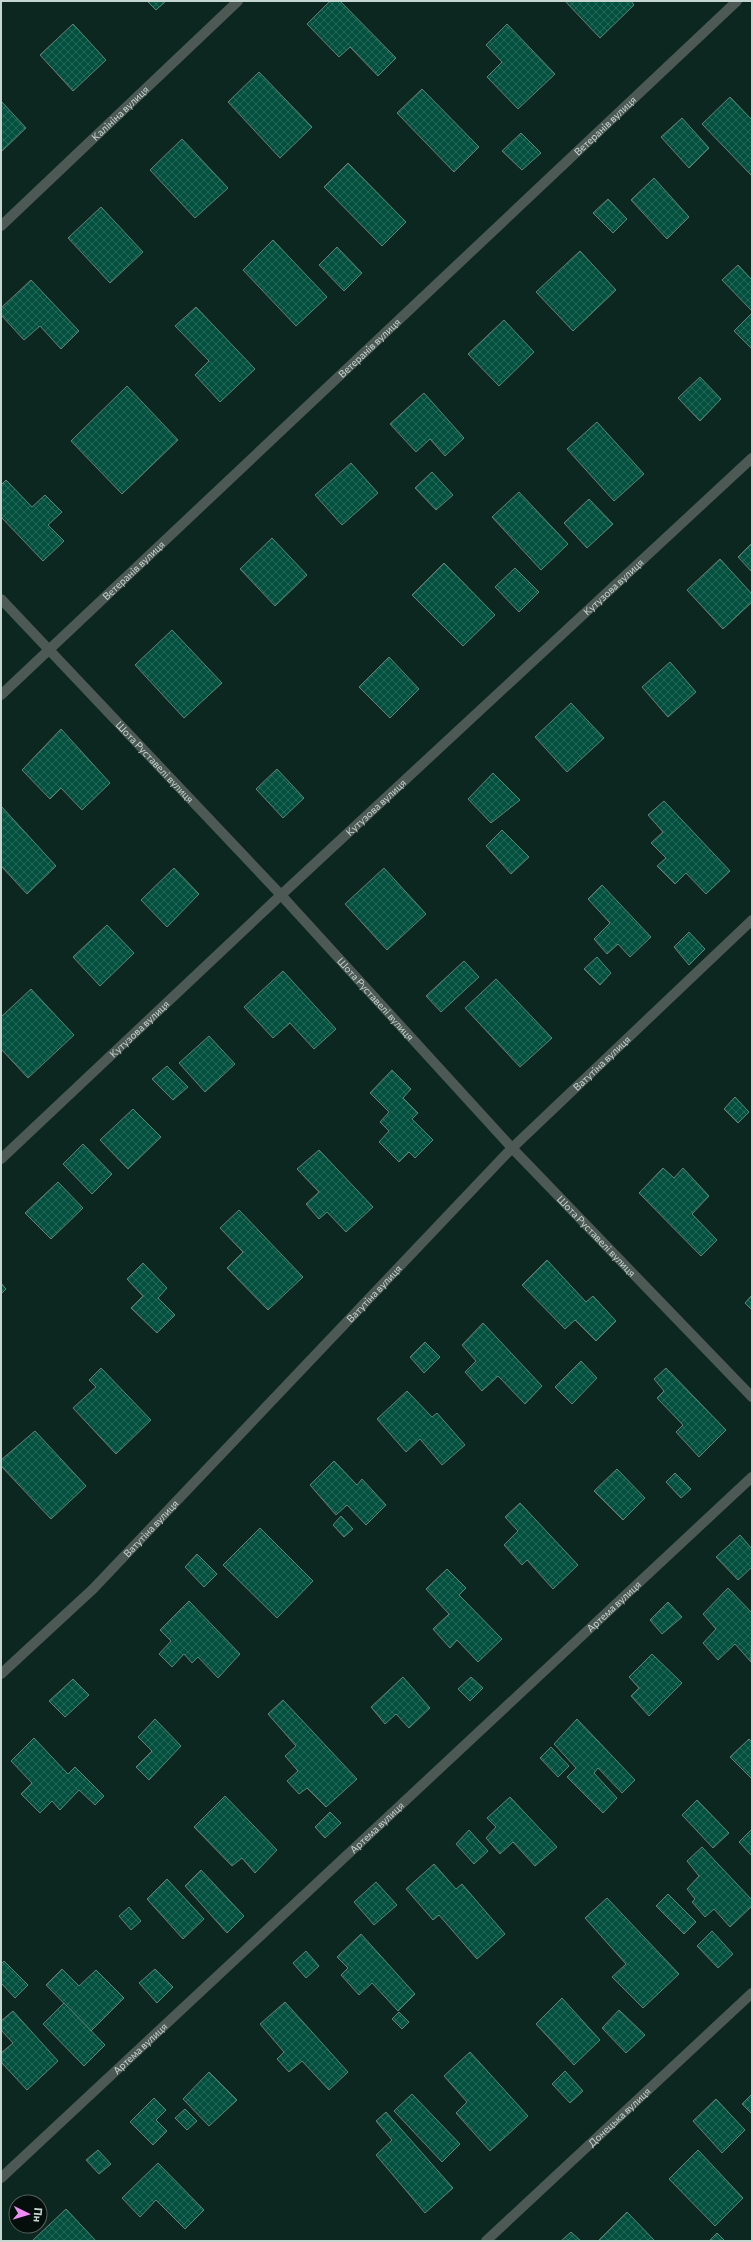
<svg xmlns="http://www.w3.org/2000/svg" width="753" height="2242" viewBox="0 0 753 2242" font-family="Commissioner,sans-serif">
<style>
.building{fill:url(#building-cross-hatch);stroke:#658378}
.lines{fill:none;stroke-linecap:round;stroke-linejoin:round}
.minor{stroke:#4d5954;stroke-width:10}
.labels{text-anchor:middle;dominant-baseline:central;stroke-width:3.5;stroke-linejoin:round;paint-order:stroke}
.street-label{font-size:10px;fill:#c6d6d0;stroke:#040e0a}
</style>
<defs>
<pattern id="building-cross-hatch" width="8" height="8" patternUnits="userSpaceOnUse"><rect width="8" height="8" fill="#03503e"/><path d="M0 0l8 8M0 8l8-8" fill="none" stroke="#266859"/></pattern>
</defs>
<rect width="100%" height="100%" fill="#0b271f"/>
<g class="building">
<polygon points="147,1 166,1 156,10"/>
<polygon points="330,1 340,1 396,58 378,76 350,47 339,57 307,24"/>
<polygon points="565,1 631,1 634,5 600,38"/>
<polygon points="73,24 106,60 73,91 40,55"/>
<polygon points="507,24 555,74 518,109 487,77 502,62 486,45"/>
<polygon points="259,72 312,127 280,158 228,102"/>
<polygon points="422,89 479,147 454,172 397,113"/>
<polygon points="730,97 752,120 752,176 702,124"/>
<polygon points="1,101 26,128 1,152"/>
<polygon points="682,118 709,148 689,168 661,137"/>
<polygon points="521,133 541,153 522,170 502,151"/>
<polygon points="182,139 228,188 195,218 150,170"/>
<polygon points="348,163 406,222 382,246 324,187"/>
<polygon points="654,178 689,217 667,239 631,200"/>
<polygon points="608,199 627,219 613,233 593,213"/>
<polygon points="101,207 143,252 110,283 68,238"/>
<polygon points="273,240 327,297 296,326 243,270"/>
<polygon points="337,247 362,273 344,291 319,265"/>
<polygon points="580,251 616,290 573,331 536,292"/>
<polygon points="738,265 752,280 752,311 722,280"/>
<polygon points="31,280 79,331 61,349 40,326 24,340 1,315 1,308"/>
<polygon points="196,307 255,369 220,402 195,375 209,361 175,326"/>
<polygon points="752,313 752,349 734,331"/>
<polygon points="504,320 534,352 499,386 468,354"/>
<polygon points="700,377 721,399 700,421 678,398"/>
<polygon points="127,386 178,440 122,494 71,441"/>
<polygon points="424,393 464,438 445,456 430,439 416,452 390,424"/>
<polygon points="597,422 644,474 614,501 567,449"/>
<polygon points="351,463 378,493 342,525 315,495"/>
<polygon points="432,472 453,495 436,510 415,488"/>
<polygon points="6,480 32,507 45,495 62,512 48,525 64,541 43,561 1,517 1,485"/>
<polygon points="519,492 568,544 541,570 492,517"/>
<polygon points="589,499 613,524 587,548 564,523"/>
<polygon points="272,538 307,575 275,606 240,569"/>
<polygon points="752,543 752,572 738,557"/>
<polygon points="720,559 752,594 752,602 723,629 687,590"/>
<polygon points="444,563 495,615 463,646 412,595"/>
<polygon points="515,568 539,592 519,612 495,587"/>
<polygon points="172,630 222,683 184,718 135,665"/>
<polygon points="389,657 419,689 390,718 359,687"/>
<polygon points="670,662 696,692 668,717 642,687"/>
<polygon points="571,703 604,738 567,772 535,737"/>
<polygon points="61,729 110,783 82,810 61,788 50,799 22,770"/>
<polygon points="277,769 304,798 283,818 256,789"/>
<polygon points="493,773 520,800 491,823 468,799"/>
<polygon points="664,801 730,871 706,894 686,873 675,884 657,866 666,858 651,843 663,832 648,815"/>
<polygon points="1,806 56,866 27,894 1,866"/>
<polygon points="502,830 529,857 511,874 486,846"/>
<polygon points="174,868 199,894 167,927 141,900"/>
<polygon points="384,868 426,914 387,950 345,904"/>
<polygon points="602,885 651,937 630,957 618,944 607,954 594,939 610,923 588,899"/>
<polygon points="107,925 134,953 100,986 73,957"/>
<polygon points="689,932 705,949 689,965 674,947"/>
<polygon points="597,957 611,973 600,985 584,969"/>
<polygon points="464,961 479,977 441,1012 426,996"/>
<polygon points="283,971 336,1029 314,1049 290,1023 273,1038 244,1007"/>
<polygon points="496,979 552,1038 520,1067 465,1008"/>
<polygon points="31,989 74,1035 28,1078 1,1049 1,1017"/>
<polygon points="209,1036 235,1064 205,1092 179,1063"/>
<polygon points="167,1066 188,1087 173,1100 152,1079"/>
<polygon points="392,1070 411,1089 403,1098 418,1113 412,1119 433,1140 415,1158 409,1152 399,1162 379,1142 389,1131 380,1122 389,1112 370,1093"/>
<polygon points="735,1097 749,1112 738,1123 724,1109"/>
<polygon points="133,1109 161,1137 128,1169 100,1140"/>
<polygon points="83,1144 112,1174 92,1194 63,1164"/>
<polygon points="319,1150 373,1207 346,1232 327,1212 319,1219 306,1204 319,1192 297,1169"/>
<polygon points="663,1168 674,1178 683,1168 709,1196 692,1214 717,1240 701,1256 639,1193"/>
<polygon points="58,1182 83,1208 51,1239 25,1213"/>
<polygon points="239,1210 303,1277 268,1310 227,1268 243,1252 220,1228"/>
<polygon points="547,1260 586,1302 593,1296 616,1321 596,1341 575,1320 565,1329 522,1285"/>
<polygon points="143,1263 167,1288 158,1298 175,1315 157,1333 131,1308 143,1296 127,1279"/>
<polygon points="1,1283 6,1289 1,1294"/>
<polygon points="752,1295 752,1310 745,1303"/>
<polygon points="483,1323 542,1386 525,1404 498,1376 482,1391 465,1372 476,1361 462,1345"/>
<polygon points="425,1342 440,1357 424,1373 410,1357"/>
<polygon points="581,1361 597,1378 572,1404 555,1387"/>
<polygon points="101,1368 151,1420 116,1454 73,1408 96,1387 89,1380"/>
<polygon points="666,1368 726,1430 699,1457 676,1432 683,1425 657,1398 664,1391 654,1379"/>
<polygon points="407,1391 432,1417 437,1413 465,1445 442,1465 420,1439 406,1452 377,1419"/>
<polygon points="35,1431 86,1486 51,1519 1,1466 1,1460"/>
<polygon points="334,1461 357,1485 362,1479 386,1505 366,1525 347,1505 336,1515 310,1485"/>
<polygon points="617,1469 645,1498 623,1520 594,1491"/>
<polygon points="675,1473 691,1489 681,1498 666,1482"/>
<polygon points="520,1503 578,1565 553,1589 527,1560 522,1565 504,1545 518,1531 505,1517"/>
<polygon points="341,1516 353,1529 344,1537 333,1525"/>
<polygon points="260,1528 313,1581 277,1618 223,1565"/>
<polygon points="740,1535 752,1549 752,1567 738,1580 716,1557"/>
<polygon points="197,1554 217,1574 204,1587 185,1567"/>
<polygon points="447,1569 466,1588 459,1595 502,1639 478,1662 457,1640 450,1648 433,1629 449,1614 426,1589"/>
<polygon points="728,1588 752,1613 751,1662 735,1644 718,1660 703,1643 716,1629 703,1614"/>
<polygon points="189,1601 240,1654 218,1678 198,1657 192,1663 184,1654 172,1667 159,1654 171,1641 160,1630"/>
<polygon points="668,1602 682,1617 662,1634 650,1620"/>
<polygon points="652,1654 682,1683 649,1716 631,1696 639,1688 629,1677"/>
<polygon points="403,1677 430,1708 409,1728 396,1714 385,1724 371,1707"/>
<polygon points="471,1677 483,1688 470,1701 458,1689"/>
<polygon points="73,1679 89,1695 65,1717 49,1701"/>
<polygon points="283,1700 357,1779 326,1807 307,1788 299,1794 287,1781 298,1771 285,1756 296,1746 268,1714"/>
<polygon points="155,1719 181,1746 149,1780 136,1767 152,1751 138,1737"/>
<polygon points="577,1719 635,1780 622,1793 598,1768 594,1773 617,1798 603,1813 567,1777 576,1768 554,1744"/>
<polygon points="34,1738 68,1774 75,1767 104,1796 95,1805 79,1790 60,1810 52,1801 40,1813 21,1794 32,1783 11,1761"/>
<polygon points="749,1739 752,1742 752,1779 730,1757"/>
<polygon points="551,1747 569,1766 558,1777 540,1758"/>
<polygon points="225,1796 277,1850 255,1873 242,1858 232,1866 194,1827"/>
<polygon points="510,1797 557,1847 535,1866 513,1842 500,1854 486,1838 496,1827 487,1818"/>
<polygon points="697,1800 729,1833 713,1848 682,1815"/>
<polygon points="330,1812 341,1823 325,1838 315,1827"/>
<polygon points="752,1829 752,1856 739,1842"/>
<polygon points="469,1830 488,1851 474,1864 456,1844"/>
<polygon points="702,1847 752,1900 752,1906 730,1927 714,1909 705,1917 692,1902 695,1899 687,1889 699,1876 687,1861"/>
<polygon points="434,1864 456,1889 462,1884 505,1934 477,1959 439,1915 433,1920 406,1889"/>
<polygon points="201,1870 244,1916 227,1933 185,1886"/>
<polygon points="167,1879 204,1919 183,1939 147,1899"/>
<polygon points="376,1882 397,1905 374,1925 354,1902"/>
<polygon points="668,1894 696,1922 684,1934 656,1906"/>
<polygon points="607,1898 679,1974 643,2008 612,1977 626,1964 585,1918"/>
<polygon points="129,1907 141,1921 131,1930 119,1916"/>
<polygon points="712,1931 733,1954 718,1968 697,1946"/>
<polygon points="361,1934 415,1994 398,2011 372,1983 359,1995 341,1975 348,1968 337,1957"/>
<polygon points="306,1951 319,1966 306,1978 293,1963"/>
<polygon points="4,1961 28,1985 15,1998 1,1983 1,1964"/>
<polygon points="62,1969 79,1986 96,1970 124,1998 91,2031 46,1985"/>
<polygon points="155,1969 173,1987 157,2003 139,1983"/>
<polygon points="562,1998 600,2040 574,2065 536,2024"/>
<polygon points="285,2002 348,2072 329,2090 302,2061 289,2072 277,2059 284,2052 260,2024"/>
<polygon points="64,2003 105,2045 84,2066 43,2024"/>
<polygon points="619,2010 645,2035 626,2053 602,2028"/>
<polygon points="13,2011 58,2061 27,2090 1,2062 1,2053 13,2043 1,2030 1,2021"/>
<polygon points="399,2012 409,2022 402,2029 392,2019"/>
<polygon points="470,2052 528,2116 490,2151 456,2113 467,2102 444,2076"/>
<polygon points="565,2071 583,2091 570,2103 552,2084"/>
<polygon points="209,2072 237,2100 209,2126 183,2099"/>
<polygon points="412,2094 460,2144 442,2162 394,2111"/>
<polygon points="752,2094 752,2114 742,2104"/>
<polygon points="154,2098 166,2110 156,2120 167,2131 153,2145 130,2122"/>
<polygon points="716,2099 745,2130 722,2153 693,2121"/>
<polygon points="185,2109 197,2121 187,2130 175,2118"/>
<polygon points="386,2112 453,2188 425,2213 376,2155 392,2140 376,2121"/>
<polygon points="98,2150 111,2164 99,2174 86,2160"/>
<polygon points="698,2150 743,2198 715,2226 669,2179"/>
<polygon points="158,2163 204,2210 185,2229 156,2200 140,2217 122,2198"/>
<polygon points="66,2209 96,2241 32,2241"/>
<polygon points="627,2212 655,2241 598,2241"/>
<polygon points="571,2232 581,2241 561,2241"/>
<polygon points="717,2233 725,2241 709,2241"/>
</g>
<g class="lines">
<g class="minor">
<path id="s1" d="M1,226L238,1"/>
<path id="s2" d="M1,599L281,895L512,1148L752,1397"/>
<path id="s3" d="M1,695L737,1"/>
<path id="s4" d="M1,1159L281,895L752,458"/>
<path id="s5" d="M1,1674L93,1589L512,1148L752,920"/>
<path id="s6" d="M1,2178L752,1477"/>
<path id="s7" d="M486,2241L752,1993"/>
</g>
</g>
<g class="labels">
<g class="street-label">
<text stroke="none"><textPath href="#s1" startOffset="164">Калініна вулиця</textPath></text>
<text stroke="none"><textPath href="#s3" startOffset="830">Ветеранів вулиця</textPath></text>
<text stroke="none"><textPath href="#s3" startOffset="506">Ветеранів вулиця</textPath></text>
<text stroke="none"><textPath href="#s3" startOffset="182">Ветеранів вулиця</textPath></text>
<text stroke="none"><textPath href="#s4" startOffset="838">Кутузова вулиця</textPath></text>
<text stroke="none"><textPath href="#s2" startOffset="224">Шота Руставелі вулиця</textPath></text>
<text stroke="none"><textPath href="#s4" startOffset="514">Кутузова вулиця</textPath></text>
<text stroke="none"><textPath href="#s2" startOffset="548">Шота Руставелі вулиця</textPath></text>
<text stroke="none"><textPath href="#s4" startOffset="190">Кутузова вулиця</textPath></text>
<text stroke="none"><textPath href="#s5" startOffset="857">Ватутіна вулиця</textPath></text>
<text stroke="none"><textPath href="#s2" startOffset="872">Шота Руставелі вулиця</textPath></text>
<text stroke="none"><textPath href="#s5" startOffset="533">Ватутіна вулиця</textPath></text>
<text stroke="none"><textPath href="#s5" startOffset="209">Ватутіна вулиця</textPath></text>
<text stroke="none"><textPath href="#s6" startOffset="838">Артема вулиця</textPath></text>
<text stroke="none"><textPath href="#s6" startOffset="514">Артема вулиця</textPath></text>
<text stroke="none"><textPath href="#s6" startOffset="190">Артема вулиця</textPath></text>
<text stroke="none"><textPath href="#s7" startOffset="182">Донецька вулиця</textPath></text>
</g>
</g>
<rect width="753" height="2242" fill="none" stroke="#c6d6d0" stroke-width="4"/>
<g transform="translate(28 2214) rotate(95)"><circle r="19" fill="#040e0a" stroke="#525e59"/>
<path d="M0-3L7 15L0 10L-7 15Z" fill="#f08bf5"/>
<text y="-6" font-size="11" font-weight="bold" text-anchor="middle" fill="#c6d6d0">Пн</text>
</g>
</svg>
